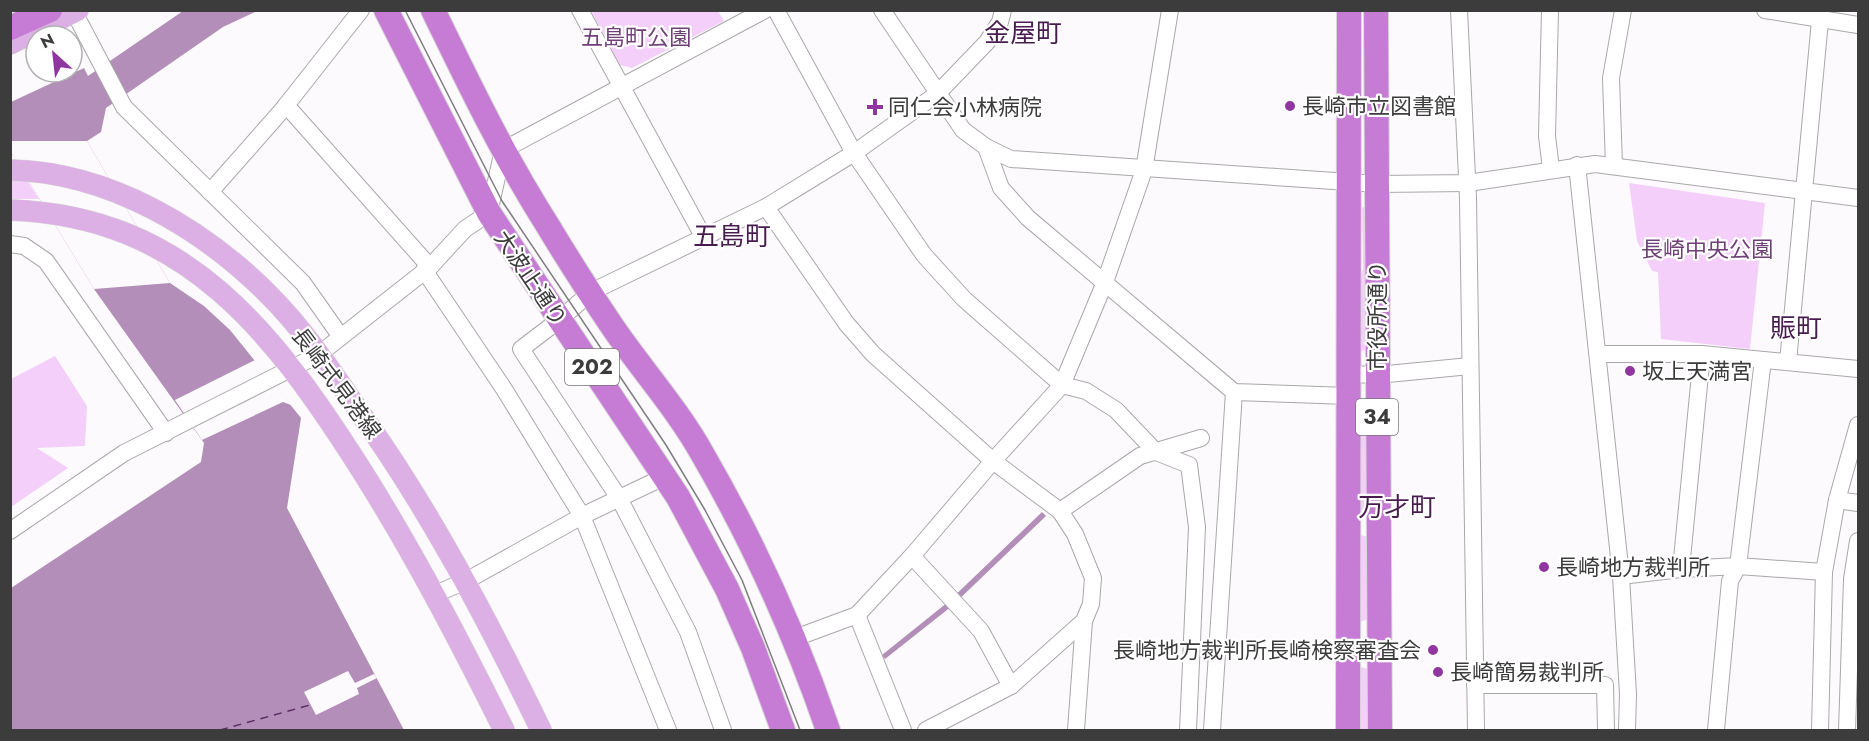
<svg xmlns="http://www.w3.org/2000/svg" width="1869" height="741" viewBox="0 0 1869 741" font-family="Jost,'Noto Sans JP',sans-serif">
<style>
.green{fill:#f3cff9}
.water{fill:#b28eb8}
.pier{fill:#fdfafd}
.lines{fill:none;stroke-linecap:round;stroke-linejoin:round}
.ferry{stroke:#592c62;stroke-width:1.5;stroke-dasharray:8 6;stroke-linecap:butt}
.minor-casing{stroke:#aaa7ab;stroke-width:18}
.major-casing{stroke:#d8d8d8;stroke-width:22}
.highway-casing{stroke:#d8d8d8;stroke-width:26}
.minor{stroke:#fff;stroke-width:16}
.major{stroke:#ddb0e5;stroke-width:21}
.highway{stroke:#c67cd4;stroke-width:24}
.tram{stroke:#7e7d7e;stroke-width:1.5}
.poi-dot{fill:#9136a1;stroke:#fff;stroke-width:2}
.labels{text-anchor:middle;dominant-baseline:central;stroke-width:4.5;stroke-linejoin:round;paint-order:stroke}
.shield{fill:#fff;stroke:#777677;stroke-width:1.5}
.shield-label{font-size:21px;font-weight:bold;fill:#3d3c3d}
.park-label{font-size:22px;fill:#704178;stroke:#fff}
.poi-label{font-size:22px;fill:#3d3c3d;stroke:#fff;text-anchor:start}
.street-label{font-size:22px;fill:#3d3c3d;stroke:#fff}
.quarter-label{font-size:26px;fill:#481c4f;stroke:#fff}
</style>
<rect width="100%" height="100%" fill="#fdfafd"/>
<g class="green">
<polygon points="595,10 718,11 724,21 632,68 620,65 592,12"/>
<polygon points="11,177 25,177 39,199 11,199"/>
<polygon points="1629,183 1765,203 1750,349 1661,339 1658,272 1652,271 1637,241"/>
<polygon points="1365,206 1368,208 1369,349 1358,352 1355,297 1363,268 1362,208"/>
<polygon points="55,356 87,406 85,446 37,448 68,468 11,507 11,379"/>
<polygon points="1360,419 1367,421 1368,509 1365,513 1358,512"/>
<polygon points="1361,535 1367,537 1368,619 1360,622 1358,538"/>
<polygon points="1362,667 1367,669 1368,730 1356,730 1356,672"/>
</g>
<g class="water">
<polygon points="183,11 257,11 223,27 106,108 101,132 87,141 170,283 204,306 230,330 301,418 287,508 404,730 11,730 11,588 201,462 204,443 94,289 11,152 11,102 84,68 88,76"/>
<polygon points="1042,512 1046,516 952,606 885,659 882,655 948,602"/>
</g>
<g class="pier">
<polygon points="11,141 87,141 170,283 94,289 11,152"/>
<polygon points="255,360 291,405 283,402 202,440 175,400"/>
<polygon points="348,671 355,683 374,674 377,678 357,688 359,694 316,715 304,692"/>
</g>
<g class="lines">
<polyline class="ferry" points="220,730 310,705"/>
<defs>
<g id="minor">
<polyline points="73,10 124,107 303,283 341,337"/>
<polyline points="580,10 704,238"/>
<polyline points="776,10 854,153 924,255 964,299 1062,385 1086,391 1116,410 1156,452 1189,465 1197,527 1188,730"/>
<polyline points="882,10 963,130 986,147 1011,159 1378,184 1468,183 1595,164 1858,198"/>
<polyline points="1459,10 1468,198 1476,730"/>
<polyline points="1550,10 1547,136 1551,169"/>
<polyline points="1765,10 1858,25"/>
<polyline points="286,105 430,267"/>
<polyline points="986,147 1001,188 1028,218 1234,392 1348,396"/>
<polyline points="1577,165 1621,576 1628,694 1627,730"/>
<polyline points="1614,166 1611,78 1623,10"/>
<polyline points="210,192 284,108 361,10"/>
<polyline points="766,207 846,323 873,354 993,461 1060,511 1075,534 1093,578 1091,604 1084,621 1011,686 926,730"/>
<polyline points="10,244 24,246 46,261 166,433"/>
<polyline points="424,270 504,389 582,516 668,730"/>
<polyline points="1599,354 1702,354 1858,369"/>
<polyline points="1788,362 1821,10"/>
<polyline points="1348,374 1377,375 1470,366"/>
<polyline points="1837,500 1858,503"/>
<polyline points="1060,511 1140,456 1201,438"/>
<polyline points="10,531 124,453 318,355 430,267 465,229 489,213 503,150 765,10"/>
<polyline points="912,556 981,631 1011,686"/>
<polyline points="1681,569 1702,354"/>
<polyline points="1621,576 1681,569 1738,566 1824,572"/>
<polyline points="435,594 466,581 582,516 666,476"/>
<polyline points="857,615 903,730"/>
<polyline points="795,638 857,615 912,556 993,461 1062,385 1105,282 1144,170 1170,10"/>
<polyline points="1475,685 1605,685 1606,730"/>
<polyline points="723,730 688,632 619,498 521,349 559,320 591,292 766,207 854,153 937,94 987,42 1000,22 1003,10"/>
<polyline points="1076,730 1084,621"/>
<polyline points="1212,730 1234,392"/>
<polyline points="1716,730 1730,581 1738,566 1763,360"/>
<polyline points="1820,730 1824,572 1837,500 1858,425"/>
<polyline points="1847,730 1852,579 1858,541"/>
</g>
<g id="major">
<polyline points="10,44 78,10"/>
<path d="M10,170C108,172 203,228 270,296C304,330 332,372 359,411C431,512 487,619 541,730"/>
<path d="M10,210C187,216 275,334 362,471C415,555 460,642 504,730"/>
</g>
<g id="highway">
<polyline points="386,10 489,213 678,497 727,589 753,648 783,730"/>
<path d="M433,10C469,84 504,157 548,226C569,261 591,295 614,329C643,371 678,410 703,455C754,543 795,634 828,730"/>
<polyline points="1376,10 1380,730"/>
<polyline points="10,28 50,10"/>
<polyline points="1348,730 1349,10"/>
</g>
</defs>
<use href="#minor" class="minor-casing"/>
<use href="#major" class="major-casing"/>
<use href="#highway" class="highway-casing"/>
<use href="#minor" class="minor"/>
<use href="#major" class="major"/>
<use href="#highway" class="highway"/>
<polyline class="tram" points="405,10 502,201 666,445 705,510 742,580 800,730"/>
</g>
<g class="poi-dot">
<circle cx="1290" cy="106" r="6"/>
<path d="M872 98h6v6h6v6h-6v6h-6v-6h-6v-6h6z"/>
<circle cx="1630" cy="371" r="6"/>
<circle cx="1544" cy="567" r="6"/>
<circle cx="1433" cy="650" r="6"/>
<circle cx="1438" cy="672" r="6"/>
</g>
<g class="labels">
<g class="shield">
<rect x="565" y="349" width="54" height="36" rx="4.5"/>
<rect x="1356" y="399" width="42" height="36" rx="4.5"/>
</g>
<g class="shield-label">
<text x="592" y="367">202</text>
<text x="1377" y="417">34</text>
</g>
<g class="park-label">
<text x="636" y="37">五島町公園</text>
<text x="1707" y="249">長崎中央公園</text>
</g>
<g class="poi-label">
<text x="1302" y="106">長崎市立図書館</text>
<text x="888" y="107">同仁会小林病院</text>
<text x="1642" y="371">坂上天満宮</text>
<text x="1556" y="567">長崎地方裁判所</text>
<text x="1421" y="650" text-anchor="end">長崎地方裁判所長崎検察審査会</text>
<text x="1450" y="672">長崎簡易裁判所</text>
</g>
<g class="street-label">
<text transform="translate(531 278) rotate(56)">大波止通り</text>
<text transform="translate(1377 316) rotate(-90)">市役所通り</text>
<text transform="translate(337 383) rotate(53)">長崎式見港線</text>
</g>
<g class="quarter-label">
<text x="1023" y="33">金屋町</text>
<text x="732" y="236">五島町</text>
<text x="1796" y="328">賑町</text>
<text x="1397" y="507">万才町</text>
</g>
</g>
<rect width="1869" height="741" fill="none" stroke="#3d3c3d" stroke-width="24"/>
<g transform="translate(54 54) rotate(333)"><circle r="28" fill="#ffffff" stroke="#b1b1b1" stroke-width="1.5"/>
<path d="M0-4.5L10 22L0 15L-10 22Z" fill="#9136a1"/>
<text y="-9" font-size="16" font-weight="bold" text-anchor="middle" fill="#3d3c3d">N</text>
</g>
</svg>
